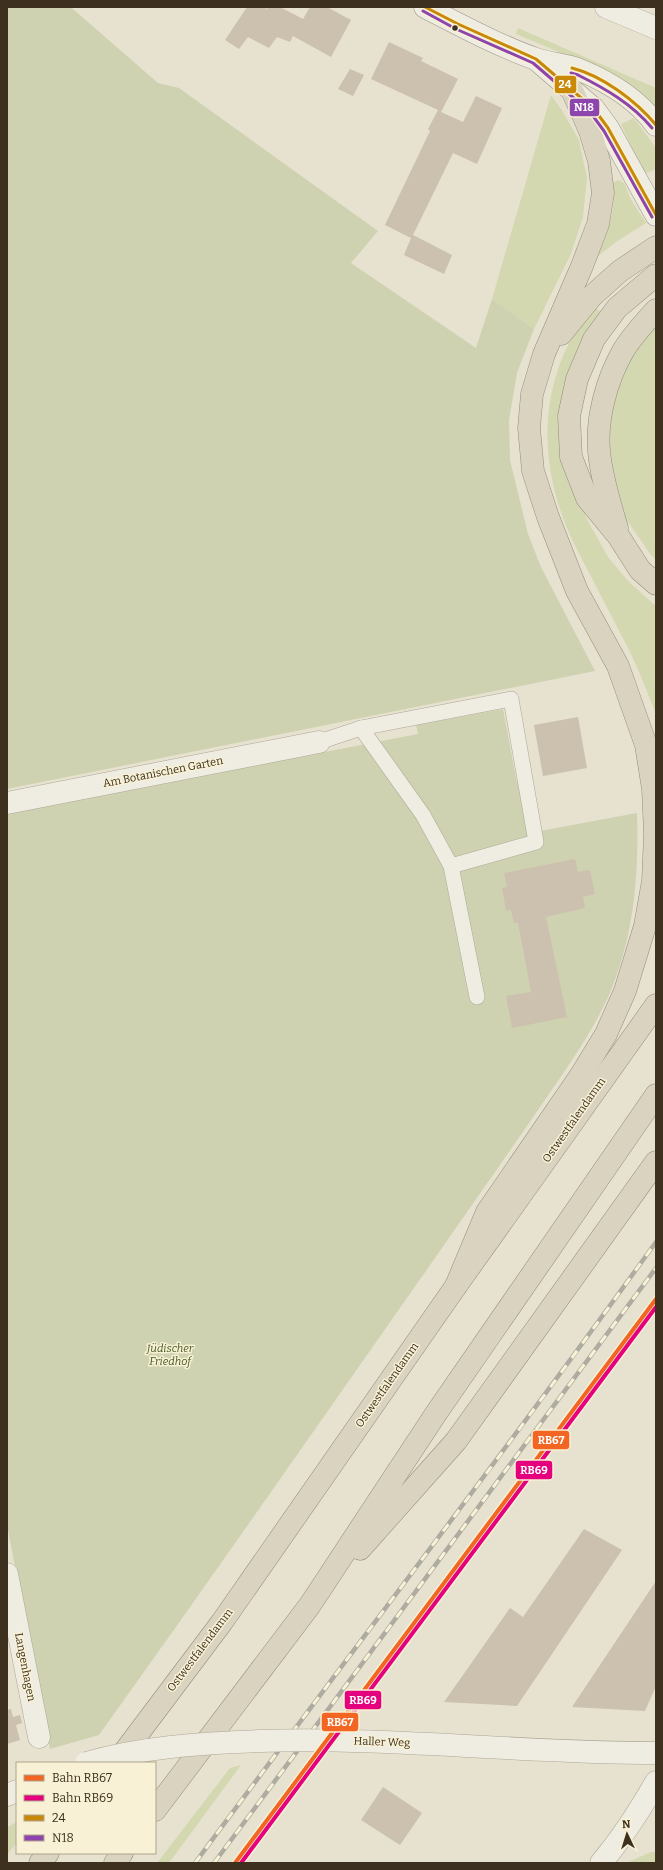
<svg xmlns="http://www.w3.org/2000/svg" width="663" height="1870" viewBox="0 0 663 1870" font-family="Bitter,serif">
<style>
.green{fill:#d4d8b0}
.cemetery{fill:#cfd2b0}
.building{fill:#ccc0af}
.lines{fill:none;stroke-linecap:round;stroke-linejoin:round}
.lane-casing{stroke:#ada797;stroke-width:16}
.street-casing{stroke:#ada797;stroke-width:23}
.secondary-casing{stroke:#9c9688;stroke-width:23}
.highway-casing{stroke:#928c7f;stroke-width:23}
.lane{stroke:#efece1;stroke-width:15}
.street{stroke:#efece1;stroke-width:22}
.secondary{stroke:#efece1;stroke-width:22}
.highway{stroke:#dad3c0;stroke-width:22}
.rail-casing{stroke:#aeaba1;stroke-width:4.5}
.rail{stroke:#f8f1d5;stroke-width:3;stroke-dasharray:9;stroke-linecap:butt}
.street-bridge-casing{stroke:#ada797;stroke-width:23;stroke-linecap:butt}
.street-bridge{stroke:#efece1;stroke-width:22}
.bus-1-casing{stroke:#f8f1d5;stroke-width:6}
.bus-2-casing{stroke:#f8f1d5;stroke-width:6}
.bus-1{stroke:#c88808;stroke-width:3}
.bus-2{stroke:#8e44ad;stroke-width:3}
.rail-1-casing{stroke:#f8f1d5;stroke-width:7}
.rail-2-casing{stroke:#f8f1d5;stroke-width:7}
.rail-1{stroke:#f26522;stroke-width:4}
.rail-2{stroke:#e5007d;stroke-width:4}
.bus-dot{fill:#3d301e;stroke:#f8f1d5;stroke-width:1.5}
.labels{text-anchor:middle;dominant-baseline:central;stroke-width:3;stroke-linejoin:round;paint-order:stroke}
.street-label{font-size:11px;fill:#3d301e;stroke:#f8f1d5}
.park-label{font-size:11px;font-style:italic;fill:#475b23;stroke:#f8f1d5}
.line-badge{stroke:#f8f1d5;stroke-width:1.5}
.badge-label{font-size:11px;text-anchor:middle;font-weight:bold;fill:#fff}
</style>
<rect width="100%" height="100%" fill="#e7e2cf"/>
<g class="green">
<polygon points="518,28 656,88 656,107 623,79 516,34"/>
<polygon points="551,95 563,112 579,140 587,178 583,217 571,254 534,329 492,299"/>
<polygon points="634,118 656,148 656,169 644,174 621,124"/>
<path d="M619,180L624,183L631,200L646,223L616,242L598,256C604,241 611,224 613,207C615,198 610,190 614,182Z"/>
<path d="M593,306L601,312L565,471L588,521L608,557L629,582L656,606V714C648,695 641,675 632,656C617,626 601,596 586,567C577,549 567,531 561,512C536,440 545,366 593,306Z"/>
<polygon points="656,323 656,560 651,555 626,519 612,479 607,432 617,385 632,351"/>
<polygon points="241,1765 169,1863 157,1863 230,1768"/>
<polygon points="17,1822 17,1842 7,1855 7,1827"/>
<polygon points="651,1852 656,1852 656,1863 626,1863"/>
</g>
<g class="cemetery">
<polygon points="7,7 68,7 73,9 158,83 179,88 378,231 351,263 476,348 492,299 534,329 517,373 509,420 510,460 528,534 541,567 595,671 7,789"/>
<path d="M503,709L517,783L531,781L540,831L637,813C639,876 634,937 609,995C593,1031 569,1065 547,1097C510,1151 472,1205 435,1258C323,1418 212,1577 99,1735L50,1749L7,1525V813L418,734L416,725Z"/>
</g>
<g class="building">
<polygon points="247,7 264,7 267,9 268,7 280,7 303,19 310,7 327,7 351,20 331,57 293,36 290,42 277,37 269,48 248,37 239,49 225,40"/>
<polygon points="389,42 423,58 421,61 458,79 441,112 463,122 476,96 502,108 477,164 453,153 413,235 452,255 444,274 404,255 411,238 385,225 430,131 428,129 438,110 371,79"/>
<polygon points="350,69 364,75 353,96 338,89"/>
<polygon points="578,717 587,768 543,776 534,725"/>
<polygon points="575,859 578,872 590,870 595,894 583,897 585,908 546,917 567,1017 512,1028 506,996 531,992 518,923 514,923 511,910 506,911 502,888 507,887 504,873"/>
<polygon points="584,1529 622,1550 517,1706 444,1702 510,1608 523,1617"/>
<polygon points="656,1581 656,1686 645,1711 572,1707"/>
<polygon points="11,1709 13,1717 20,1715 22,1723 16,1725 20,1740 7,1744 7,1710"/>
<polygon points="383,1787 422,1813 400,1845 361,1820"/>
</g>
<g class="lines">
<defs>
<g id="lane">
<polyline points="361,728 423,815 451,866 477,997"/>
<polyline points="319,742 361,728 511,699 536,842 451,866"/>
</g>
<g id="street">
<polyline points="606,7 656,28"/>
<polyline points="7,803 319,742"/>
<polyline points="7,1574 39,1737"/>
<polyline points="7,1795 17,1791"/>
<path d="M601,1863C622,1838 640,1810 656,1782"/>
</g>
<g id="secondary">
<path d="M425,7C460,25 499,46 536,59C550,64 566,64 580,70C609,82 638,100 656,125"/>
<polyline points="538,61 594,109 608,128 656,215"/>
</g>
<g id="highway">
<polyline points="656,275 617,308 594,339 577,379 569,416 571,457 587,498 619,537 640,570 656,584"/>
<polyline points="561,334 592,296 620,271 656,247"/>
<path d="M617,528C610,504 601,476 599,451C596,418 607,379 623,351C632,336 644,323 656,310"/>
<polyline points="456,1286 487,1212 581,1075 606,1034 625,991 645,926 653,881 655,834 653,789 646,745 618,666 577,591 548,517 533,471 529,428 532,394 544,354 582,266 598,224 603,193 599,161 590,131 572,90"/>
<polyline points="360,1549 456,1441 656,1162"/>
<polyline points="116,1763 222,1622 456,1286 656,1005"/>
<polyline points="155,1810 310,1605 437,1412 656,1095"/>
<polyline points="40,1863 48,1853"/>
<polyline points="115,1863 122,1853"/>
</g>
</defs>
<use href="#lane" class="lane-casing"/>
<use href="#street" class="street-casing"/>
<use href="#secondary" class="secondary-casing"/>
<use href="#highway" class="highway-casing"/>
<use href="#lane" class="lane"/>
<use href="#street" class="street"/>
<use href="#secondary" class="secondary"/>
<use href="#highway" class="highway"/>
<defs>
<g id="rail">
<path d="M195,1863C348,1656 506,1451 656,1242"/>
<polyline points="214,1863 656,1268"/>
</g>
</defs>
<use href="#rail" class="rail-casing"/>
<use href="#rail" class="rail"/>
<defs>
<path id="street-bridge" d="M86,1763C144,1747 201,1743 260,1741C392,1737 524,1753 656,1753"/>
</defs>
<use href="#street-bridge" class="street-bridge-casing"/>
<use href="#street-bridge" class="street-bridge"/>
<defs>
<g id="bus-1">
<polyline points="425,7 458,24 536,59 594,109 608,128 656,215"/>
<path d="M572,68C603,76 636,101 656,125"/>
</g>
<g id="bus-2">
<polyline points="423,11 456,29 533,63 590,112 604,131 652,217"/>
<path d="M571,73L578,75C606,89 632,104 652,128"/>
</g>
</defs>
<use href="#bus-1" class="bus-1-casing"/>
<use href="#bus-2" class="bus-2-casing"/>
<use href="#bus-1" class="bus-1"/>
<use href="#bus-2" class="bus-2"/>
<defs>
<polyline id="rail-1" points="235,1863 656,1299"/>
<polyline id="rail-2" points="241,1863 656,1307"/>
</defs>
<use href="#rail-1" class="rail-1-casing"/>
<use href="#rail-2" class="rail-2-casing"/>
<use href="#rail-1" class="rail-1"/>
<use href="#rail-2" class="rail-2"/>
</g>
<circle class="bus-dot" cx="455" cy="28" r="3.5"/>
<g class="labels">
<g class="street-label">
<text transform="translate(163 772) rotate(-11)">Am Botanischen Garten</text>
<text transform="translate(574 1120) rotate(-55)">Ostwestfalendamm</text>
<text transform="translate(387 1385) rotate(-55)">Ostwestfalendamm</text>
<text transform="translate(200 1650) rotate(-53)">Ostwestfalendamm</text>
<text transform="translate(25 1667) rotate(79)">Langenhagen</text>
<text transform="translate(382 1742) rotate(2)">Haller Weg</text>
</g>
<g class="park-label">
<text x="170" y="1348">Jüdischer<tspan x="170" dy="13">Friedhof</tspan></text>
</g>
</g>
<g class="line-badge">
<rect x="554" y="75" width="23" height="19" rx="4" fill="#c88808"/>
<rect x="569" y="98" width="31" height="19" rx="4" fill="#8e44ad"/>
<rect x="532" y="1430" width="38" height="20" rx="4" fill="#f26522"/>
<rect x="515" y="1460" width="38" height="20" rx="4" fill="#e5007d"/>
<rect x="344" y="1690" width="38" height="20" rx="4" fill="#e5007d"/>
<rect x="321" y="1712" width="38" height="20" rx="4" fill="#f26522"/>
</g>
<g class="badge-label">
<text x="565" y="88">24</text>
<text x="584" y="111">N18</text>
<text x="551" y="1444">RB67</text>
<text x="534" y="1474">RB69</text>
<text x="363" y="1704">RB69</text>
<text x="340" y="1726">RB67</text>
</g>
<rect width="663" height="1870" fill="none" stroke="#3d301e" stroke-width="16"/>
<rect x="16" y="1762" width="140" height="92" fill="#f8f1d5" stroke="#ada48c"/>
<rect x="24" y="1775" width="20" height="6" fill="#f26522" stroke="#ada48c"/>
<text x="52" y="1782" font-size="12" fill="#3d301e">Bahn RB67</text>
<rect x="24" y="1795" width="20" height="6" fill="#e5007d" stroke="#ada48c"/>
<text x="52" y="1802" font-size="12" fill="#3d301e">Bahn RB69</text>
<rect x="24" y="1815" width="20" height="6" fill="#c88808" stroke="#ada48c"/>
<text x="52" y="1822" font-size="12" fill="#3d301e">24</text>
<rect x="24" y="1835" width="20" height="6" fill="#8e44ad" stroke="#ada48c"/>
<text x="52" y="1842" font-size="12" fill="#3d301e">N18</text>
<g transform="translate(627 1834) rotate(356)" stroke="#f8f1d5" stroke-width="3" paint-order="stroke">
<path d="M0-3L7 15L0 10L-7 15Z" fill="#3d301e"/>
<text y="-6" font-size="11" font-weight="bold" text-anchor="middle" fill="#3d301e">N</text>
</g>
</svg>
